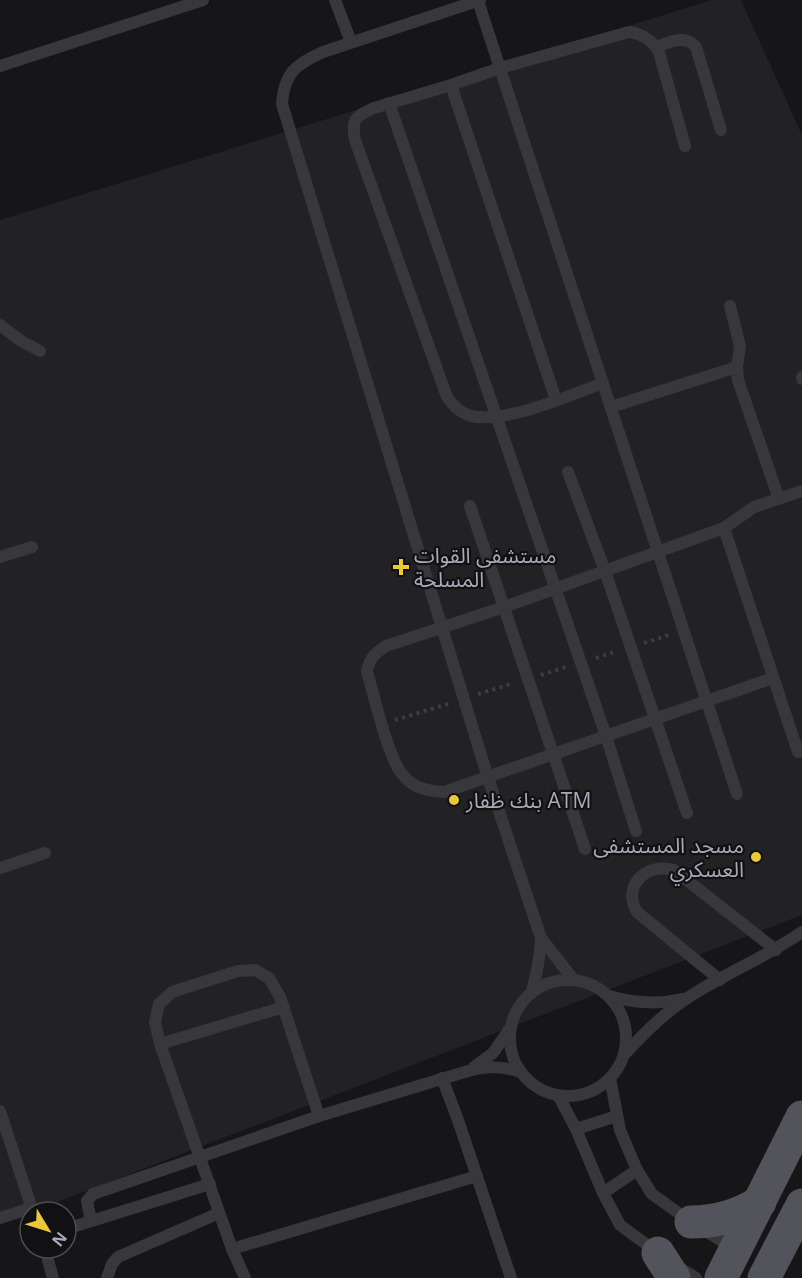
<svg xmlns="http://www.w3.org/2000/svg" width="802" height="1278" viewBox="0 0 802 1278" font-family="'Open Sans','Noto Sans Arabic',sans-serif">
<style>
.built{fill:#222124}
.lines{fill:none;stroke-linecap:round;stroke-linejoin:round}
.path{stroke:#3d3e43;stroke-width:4;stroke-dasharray:3 4.5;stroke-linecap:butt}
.lane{stroke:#37373c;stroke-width:12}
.primary{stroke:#53535b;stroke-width:33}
.poi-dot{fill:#ecc839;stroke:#111012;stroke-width:2}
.labels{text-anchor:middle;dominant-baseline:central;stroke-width:4.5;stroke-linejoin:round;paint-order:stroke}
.poi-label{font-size:21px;fill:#a8aab7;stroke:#111012;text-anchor:start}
</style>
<rect width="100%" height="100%" fill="#161517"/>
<polygon class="built" points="712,0 741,0 802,135 802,915 0,1224 0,220"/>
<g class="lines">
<g class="path">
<polyline points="644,643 669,635"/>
<polyline points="596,658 617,651"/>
<polyline points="541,675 566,667"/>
<polyline points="478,694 514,683"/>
<polyline points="395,720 451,703"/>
</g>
<g class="lane">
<polyline points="335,0 351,42"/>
<path d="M480,0L323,52C296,64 284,73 282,104L488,778L541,938L573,979"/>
<polyline points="478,1 737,794"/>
<path d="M656,47C670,42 685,34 696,47L721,130"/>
<polyline points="0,66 203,0"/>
<polyline points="451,85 556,400"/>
<polyline points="389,103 606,736 636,831"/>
<polyline points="730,306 740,346 737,367 738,380 779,499"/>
<polyline points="0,325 21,341 40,351"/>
<polyline points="802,377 802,379"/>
<path d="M603,383C571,395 500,426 468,415C458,411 453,405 447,397L355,140C351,120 355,116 374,108L451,85L500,68L629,32C643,34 652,40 659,52L685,146"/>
<polyline points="611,407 737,367"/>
<polyline points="568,472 605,571 687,813"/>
<polyline points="470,506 585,849"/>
<polyline points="724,528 798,752"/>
<polyline points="0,557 32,547"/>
<path d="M773,678L444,792C428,791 412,788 402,774C388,757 374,696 367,671C370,658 375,653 386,646L504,607L724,528L754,507L802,491"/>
<polyline points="0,868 45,853"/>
<path d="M720,980L637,912C621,886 647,862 674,870L776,950"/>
<circle cx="568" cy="1038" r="58"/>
<path d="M531,994C537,975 540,958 541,938"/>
<path d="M609,996C634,1003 657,1005 682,999"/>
<polyline points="160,1044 284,1007"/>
<path d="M624,1055C643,1034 663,1014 686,999C723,974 765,958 802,932"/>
<polyline points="474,1067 493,1053 509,1030"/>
<polyline points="442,1078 458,1120 511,1278"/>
<polyline points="610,1078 620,1130 637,1170 652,1194 691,1222 735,1249"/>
<polyline points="558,1095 576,1129 603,1193 620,1225 658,1253"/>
<polyline points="0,1111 33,1212"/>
<polyline points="576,1129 617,1116"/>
<polyline points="603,1193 637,1170"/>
<polyline points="0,1218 31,1208"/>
<path d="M91,1221L87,1201L93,1194L319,1116L468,1071C487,1066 502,1066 521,1072"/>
<polyline points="66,1229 210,1184"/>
<polyline points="48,1248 48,1260 53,1278"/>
<polyline points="232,1249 477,1176"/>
<polyline points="677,1266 696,1278"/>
<polyline points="107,1278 112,1264 118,1257 219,1213"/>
<polyline points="245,1278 232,1249 160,1044 155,1022 159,1004 172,992 238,971 255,970 269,978 280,997 319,1116"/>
</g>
<g class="primary">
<path d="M691,1222C717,1222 738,1216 760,1202"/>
<polyline points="658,1253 674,1278"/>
<polyline points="721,1278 802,1117"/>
<polyline points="764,1278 802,1205"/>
</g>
</g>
<g class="poi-dot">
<path d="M398 558h6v6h6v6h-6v6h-6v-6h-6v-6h6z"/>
<circle cx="454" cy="800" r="6"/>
<circle cx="756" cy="857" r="6"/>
</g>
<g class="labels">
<g class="poi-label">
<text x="414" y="555">مستشفى القوات<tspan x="414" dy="24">المسلحة</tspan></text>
<text x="466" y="800">بنك ظفار ATM</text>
<text x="744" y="845" text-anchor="end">مسجد المستشفى<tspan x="744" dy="24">العسكري</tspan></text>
</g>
</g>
<g transform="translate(48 1230) rotate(128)"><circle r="28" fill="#111012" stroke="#4d4e54" stroke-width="1.5"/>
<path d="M0-4.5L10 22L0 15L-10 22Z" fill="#ecc839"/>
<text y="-9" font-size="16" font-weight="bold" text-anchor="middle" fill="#a8aab7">N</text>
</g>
</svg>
